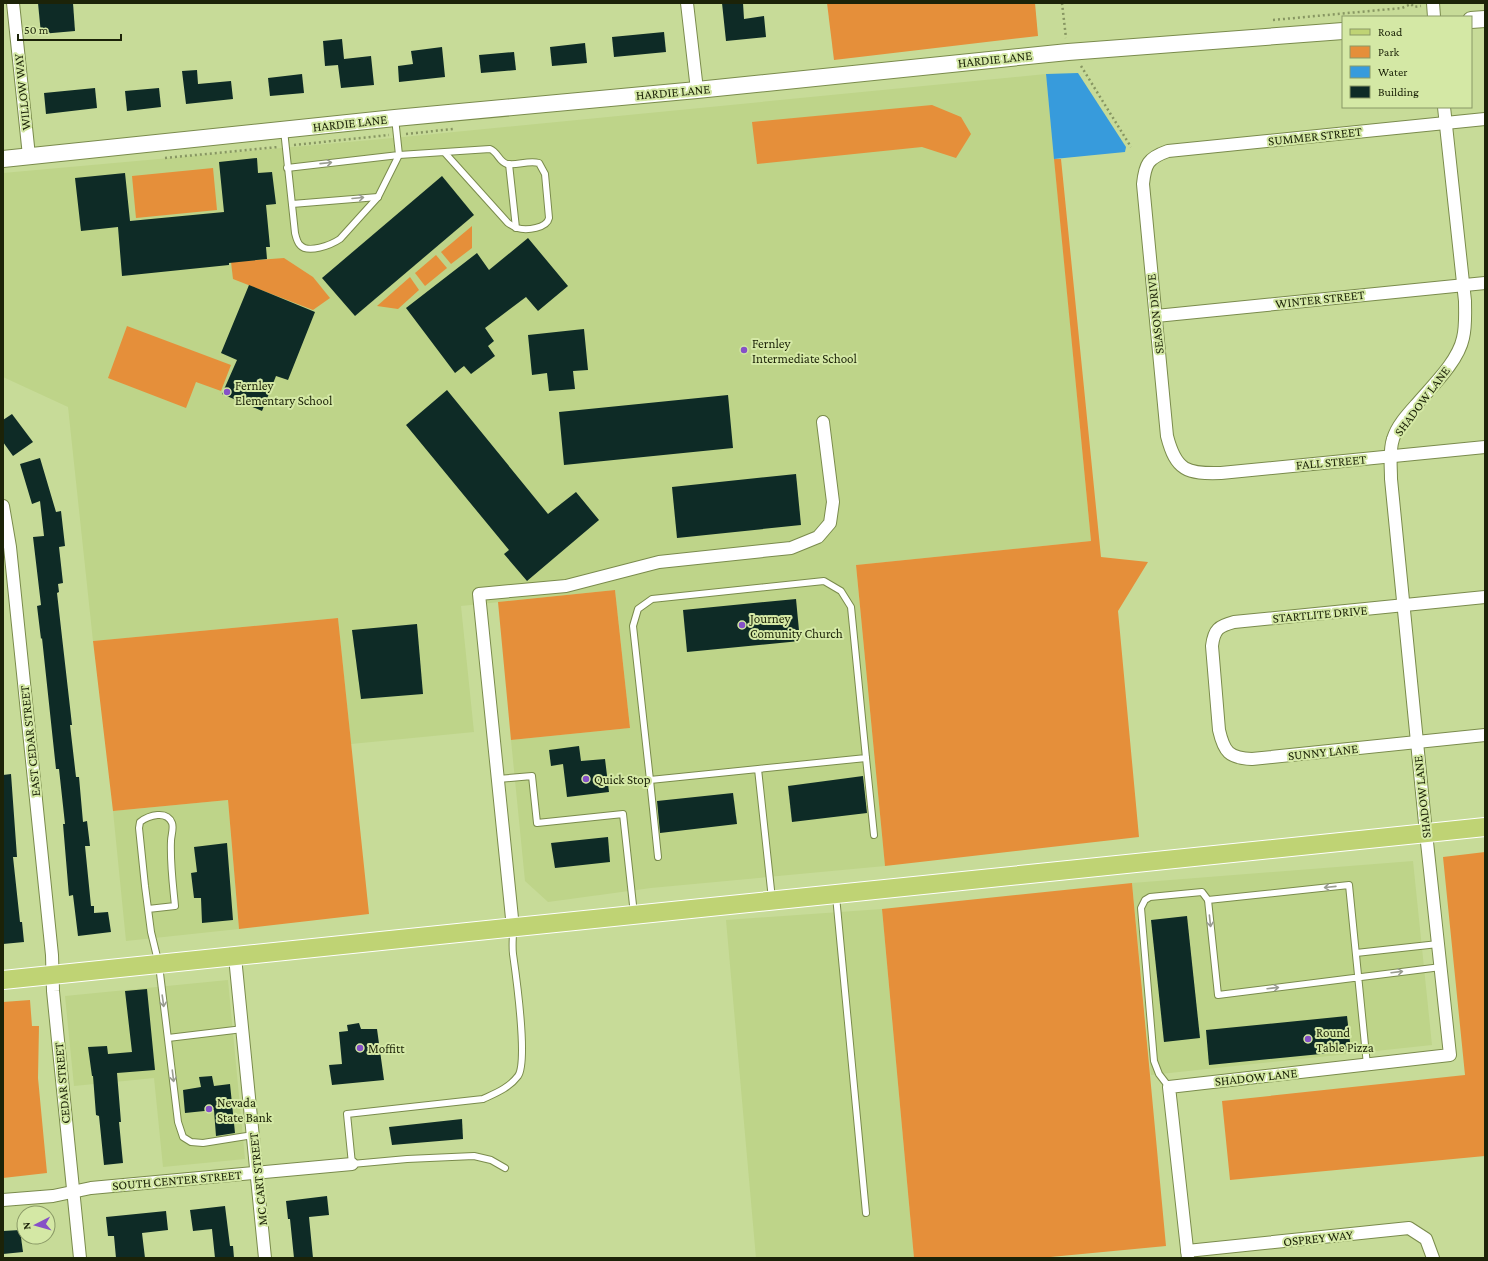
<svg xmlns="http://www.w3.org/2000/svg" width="1488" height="1261" viewBox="0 0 1488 1261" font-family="'Crimson Pro',serif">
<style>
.built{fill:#bed489}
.green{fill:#e58f3a}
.water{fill:#379bdc}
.building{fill:#0e2b26}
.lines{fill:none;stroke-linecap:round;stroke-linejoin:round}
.lane-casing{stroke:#7a8b4c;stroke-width:8}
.street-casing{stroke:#7a8b4c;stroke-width:14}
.secondary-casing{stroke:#7a8b4c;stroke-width:18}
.primary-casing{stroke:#fff;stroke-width:20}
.path{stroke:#879662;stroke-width:2.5;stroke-dasharray:2 3;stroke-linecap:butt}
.lane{stroke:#fff;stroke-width:6}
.street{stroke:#fff;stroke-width:12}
.secondary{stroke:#fff;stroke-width:16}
.primary{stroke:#bfd374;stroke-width:18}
.oneway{stroke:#999c90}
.poi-dot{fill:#8650c7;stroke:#d4e8a5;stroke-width:1.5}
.labels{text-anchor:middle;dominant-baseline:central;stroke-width:4;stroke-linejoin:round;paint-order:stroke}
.street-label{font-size:13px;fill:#1c2308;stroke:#d4e8a5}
.poi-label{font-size:13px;fill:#1c2308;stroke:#d4e8a5;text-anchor:start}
</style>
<rect width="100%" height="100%" fill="#c7db98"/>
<g class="built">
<polygon points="1046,74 1091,541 856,565 885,866 651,888 548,902 525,881 511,740 630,728 615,590 461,606 474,732 351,744 338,618 93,641 68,407 3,377 3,173 393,138"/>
<polygon points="228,800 239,929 126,941 113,811"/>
<polygon points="1413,861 1432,1045 1151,1075 1132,883"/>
<polygon points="882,909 914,1258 756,1258 726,920"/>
<polygon points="228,980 245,1159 163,1167 154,1078 74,1086 65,996"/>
</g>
<g class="green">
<polygon points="827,3 1035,3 1038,36 834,60"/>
<polygon points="932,105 961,117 971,134 956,158 922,147 757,164 752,122"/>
<polygon points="1054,159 1061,159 1101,557 1148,562 1118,611 1139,837 885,866 856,565 1091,541"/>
<polygon points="213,168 217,210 136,218 132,176"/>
<polygon points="472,226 472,248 451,264 441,252"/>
<polygon points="436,255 447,268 425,286 415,273"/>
<polygon points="284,258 313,277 330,298 313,310 233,279 231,262"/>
<polygon points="410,277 419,290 398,309 377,306"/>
<polygon points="127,326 231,365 221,391 196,382 186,408 108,378"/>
<polygon points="615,590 630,728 511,740 498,602"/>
<polygon points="338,618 369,914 239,929 228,800 113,811 93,641"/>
<polygon points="1485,852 1485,1156 1230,1180 1222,1101 1465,1075 1443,857"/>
<polygon points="1132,883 1166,1246 1040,1258 914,1258 882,909"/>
<polygon points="30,1000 32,1026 39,1026 38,1078 47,1173 3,1178 3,1002"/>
</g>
<polygon class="water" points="1078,73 1126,147 1125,152 1054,159 1046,74"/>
<g class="building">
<polygon points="38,3 73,3 75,31 41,34"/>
<polygon points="722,3 743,3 744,19 764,16 766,37 726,41"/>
<polygon points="664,32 666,52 614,57 612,37"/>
<polygon points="342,39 344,59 371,56 374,85 341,88 338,65 325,66 323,41"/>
<polygon points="585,43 587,63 552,66 550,47"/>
<polygon points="442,47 445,77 399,82 398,66 413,64 411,51"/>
<polygon points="514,52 516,70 481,73 479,55"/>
<polygon points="197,70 198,84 231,81 233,99 186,104 182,71"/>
<polygon points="302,74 304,93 270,96 268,78"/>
<polygon points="95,88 97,108 46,114 44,93"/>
<polygon points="159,88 161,107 127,111 125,91"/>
<polygon points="257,158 258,173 272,172 276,204 266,205 270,247 266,247 267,259 229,263 229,265 122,276 118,227 81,231 75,178 125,173 130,221 224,212 219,162"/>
<polygon points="442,176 474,215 355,316 322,278"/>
<polygon points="528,238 568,286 538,311 526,297 485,328 494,341 488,346 495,356 471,374 464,366 455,373 406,308 477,253 489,270"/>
<polygon points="249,285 315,312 288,380 276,376 262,411 222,394 237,360 221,353"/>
<polygon points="584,329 588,370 573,371 575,389 549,391 547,373 532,375 528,335"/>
<polygon points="447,390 548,514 576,492 599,520 527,581 504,554 509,550 406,425"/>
<polygon points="728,395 733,448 564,465 559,412"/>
<polygon points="12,414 33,442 13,456 3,442 3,420"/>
<polygon points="40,458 56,512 61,511 65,546 59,547 63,583 58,584 59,592 57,593 72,725 70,725 76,777 79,777 83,822 87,821 90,846 85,846 91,906 94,906 94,913 108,912 111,932 78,936 73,895 69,896 63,824 65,824 59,769 56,769 42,638 41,639 37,606 41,605 33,537 44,536 40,501 32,504 20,464"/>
<polygon points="796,474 801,525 677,538 672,487"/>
<polygon points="796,599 800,641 687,652 683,610"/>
<polygon points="417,624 423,694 361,699 352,630"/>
<polygon points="579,746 581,761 605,759 609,792 567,797 563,764 551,766 549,750"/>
<polygon points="11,774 17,857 13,857 20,922 22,922 24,942 3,944 3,775"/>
<polygon points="863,776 867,813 792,822 788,786"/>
<polygon points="733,793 737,824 660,833 657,801"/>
<polygon points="608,837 610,862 555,868 551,843"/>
<polygon points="227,843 233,920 202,923 201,898 194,898 191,873 197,872 194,847"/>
<polygon points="1187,916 1200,1038 1164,1042 1151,920"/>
<polygon points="147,989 155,1070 117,1073 121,1122 119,1122 123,1163 104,1165 99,1116 96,1115 93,1076 92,1076 88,1047 107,1046 108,1054 132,1052 125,991"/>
<polygon points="1347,1016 1351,1051 1209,1065 1206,1030"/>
<polygon points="359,1023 361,1029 377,1029 384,1080 332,1085 329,1065 342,1064 339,1032 348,1031 347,1025"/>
<polygon points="212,1076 214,1086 230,1084 235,1133 216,1136 214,1110 185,1113 183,1090 201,1087 199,1077"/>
<polygon points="462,1119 463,1139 392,1145 389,1127"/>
<polygon points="327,1196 329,1215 309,1217 313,1258 294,1258 290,1219 288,1219 286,1201"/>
<polygon points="225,1206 230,1246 233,1246 234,1258 215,1258 212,1229 193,1231 190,1210"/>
<polygon points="166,1211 168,1230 142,1233 145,1258 116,1258 114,1236 108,1236 106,1217"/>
<polygon points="20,1230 23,1252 3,1254 3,1231"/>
</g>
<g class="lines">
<defs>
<g id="lane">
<path d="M284,130L295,233C296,237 297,242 300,245C308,254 331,245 340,239L378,197L399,155L490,149C498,152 499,162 507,164C517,166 528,160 539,163L545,174L549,218C547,228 527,231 517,228C514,227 511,225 508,223L445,153"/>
<polyline points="509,164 516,228"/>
<polyline points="287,168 399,155 395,118"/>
<polyline points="292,204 378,197"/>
<polyline points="866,758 874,835"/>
<polyline points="758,769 650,780 633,626 638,609 652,599 824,581 841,591 851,607 866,758 758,769 772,899"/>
<polyline points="498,779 532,776 537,823 623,814 634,914"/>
<polyline points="650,780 658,857"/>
<polyline points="836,896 866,1213"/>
<path d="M148,909L175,906C173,885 170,863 171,841C171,836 174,828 172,823C167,810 149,815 140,822L139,828L145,886L151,932L159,965L178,1122L183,1137L191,1142L203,1143L253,1135"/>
<polyline points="1356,953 1438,944"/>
<polyline points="168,1038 243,1029"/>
<polyline points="1367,1065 1349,885 1208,900 1218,995 1441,967"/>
<polyline points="1169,1087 1159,1074 1154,1061 1141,908 1145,900 1150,897 1202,892 1208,900"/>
<path d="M505,1168L491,1160L474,1156L407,1159L352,1164L347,1114L483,1099C496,1093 509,1088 518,1076C528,1062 516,975 513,954C512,946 513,938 513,930"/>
</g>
<g id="street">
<polyline points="13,3 29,156"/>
<polyline points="687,3 697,90"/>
<polyline points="1433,3 1434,17"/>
<path d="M1485,119L1168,151C1148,158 1145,164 1143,184L1167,436C1176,471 1187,474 1221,473L1485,447"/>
<polyline points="1156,316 1485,283"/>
<polyline points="3,506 10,547 52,955 53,991 80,1258"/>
<path d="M1485,597L1234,622C1219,626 1214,629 1212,646L1219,730C1224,752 1229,758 1252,759L1485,735"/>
<polyline points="513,928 479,594 566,586 659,562 791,548 818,537 830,523 833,502 823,422"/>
<polyline points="235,957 265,1258"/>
<polyline points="3,1200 53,1196 91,1188 352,1164"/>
<polyline points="1187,1251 1409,1228 1426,1239 1433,1258"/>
<path d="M1188,1258L1169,1087L1450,1055L1426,833L1391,479C1391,466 1389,451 1393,439C1397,426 1407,415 1416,405C1431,387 1458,362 1463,338C1466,326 1465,313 1465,301L1444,107"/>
</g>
<g id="secondary">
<polyline points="1471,20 1485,19"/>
<polyline points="3,159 395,118 697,90 1068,52 1343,31"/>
</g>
<polyline id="primary" points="3,980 1485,827"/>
</defs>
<use href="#lane" class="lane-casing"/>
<use href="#street" class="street-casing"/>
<use href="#secondary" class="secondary-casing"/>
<use href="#primary" class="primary-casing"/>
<g class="path">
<polyline points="1062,3 1066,38"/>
<polyline points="1273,20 1402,8 1411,4 1414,7 1421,6"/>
<polyline points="1081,66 1131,147"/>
<polyline points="406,134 453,129"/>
<polyline points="294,145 389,135"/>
<polyline points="165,158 278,147"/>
</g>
<use href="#lane" class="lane"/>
<use href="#street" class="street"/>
<use href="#secondary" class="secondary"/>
<use href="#primary" class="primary"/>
</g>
<defs><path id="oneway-shaft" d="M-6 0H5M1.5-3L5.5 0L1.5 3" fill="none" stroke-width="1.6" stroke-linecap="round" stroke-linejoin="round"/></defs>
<g class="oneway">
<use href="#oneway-shaft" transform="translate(326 163) rotate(-6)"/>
<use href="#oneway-shaft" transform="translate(358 198) rotate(-5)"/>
<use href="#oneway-shaft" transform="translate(1330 887) rotate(174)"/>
<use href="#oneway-shaft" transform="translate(1210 921) rotate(84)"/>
<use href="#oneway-shaft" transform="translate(1397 972) rotate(-7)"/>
<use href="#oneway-shaft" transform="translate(1273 988) rotate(-7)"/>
<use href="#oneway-shaft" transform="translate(163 1001) rotate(82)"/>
<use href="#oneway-shaft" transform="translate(173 1076) rotate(83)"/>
</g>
<g class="poi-dot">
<circle cx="744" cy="350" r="4"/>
<circle cx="227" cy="392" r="4"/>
<circle cx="742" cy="625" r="4"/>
<circle cx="586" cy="779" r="4"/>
<circle cx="1308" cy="1039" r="4"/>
<circle cx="360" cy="1048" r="4"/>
<circle cx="209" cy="1109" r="4"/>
</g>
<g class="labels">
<g class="street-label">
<text transform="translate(995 59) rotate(-6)">HARDIE LANE</text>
<text transform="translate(22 92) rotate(-96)">WILLOW WAY</text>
<text transform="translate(673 92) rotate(-5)">HARDIE LANE</text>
<text transform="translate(350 123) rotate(-6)">HARDIE LANE</text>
<text transform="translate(1315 136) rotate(-6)">SUMMER STREET</text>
<text transform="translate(1320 299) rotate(-6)">WINTER STREET</text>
<text transform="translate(1155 314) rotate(-96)">SEASON DRIVE</text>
<text transform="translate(1422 401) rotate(-53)">SHADOW LANE</text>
<text transform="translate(1331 462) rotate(-5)">FALL STREET</text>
<text transform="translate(1320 614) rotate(-5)">STARTLITE DRIVE</text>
<text transform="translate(30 741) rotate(-96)">EAST CEDAR STREET</text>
<text transform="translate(1323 752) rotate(-6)">SUNNY LANE</text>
<text transform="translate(1422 797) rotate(-96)">SHADOW LANE</text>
<text transform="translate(1256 1077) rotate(-6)">SHADOW LANE</text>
<text transform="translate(62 1083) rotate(-95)">CEDAR STREET</text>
<text transform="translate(258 1179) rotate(-96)">MC CART STREET</text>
<text transform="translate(177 1180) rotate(-5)">SOUTH CENTER STREET</text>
<text transform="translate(1318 1238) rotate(-6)">OSPREY WAY</text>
</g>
<g class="poi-label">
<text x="752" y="343">Fernley<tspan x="752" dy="15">Intermediate School</tspan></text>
<text x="235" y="385">Fernley<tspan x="235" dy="15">Elementary School</tspan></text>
<text x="750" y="618">Journey<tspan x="750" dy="15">Comunity Church</tspan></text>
<text x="594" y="779">Quick Stop</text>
<text x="1316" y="1032">Round<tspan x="1316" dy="15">Table Pizza</tspan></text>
<text x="368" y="1048">Moffitt</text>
<text x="217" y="1102">Nevada<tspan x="217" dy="15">State Bank</tspan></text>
</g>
</g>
<rect width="1488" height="1261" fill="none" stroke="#1c2308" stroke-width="8"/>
<rect x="1342" y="16" width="130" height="92" fill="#d4e8a5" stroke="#8a9966"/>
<rect x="1350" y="29" width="20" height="6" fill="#bfd374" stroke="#8a9966"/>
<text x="1378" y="36" font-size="12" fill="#1c2308">Road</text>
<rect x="1350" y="46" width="20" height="12" fill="#e58f3a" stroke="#8a9966"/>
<text x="1378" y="56" font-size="12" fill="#1c2308">Park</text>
<rect x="1350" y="66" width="20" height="12" fill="#379bdc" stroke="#8a9966"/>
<text x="1378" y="76" font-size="12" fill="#1c2308">Water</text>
<rect x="1350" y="86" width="20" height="12" fill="#0e2b26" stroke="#8a9966"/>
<text x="1378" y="96" font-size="12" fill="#1c2308">Building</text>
<g transform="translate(36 1225) rotate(264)"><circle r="19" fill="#d4e8a5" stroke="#8a9966"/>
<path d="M0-3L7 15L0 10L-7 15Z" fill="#8650c7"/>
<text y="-6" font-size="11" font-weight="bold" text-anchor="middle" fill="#1c2308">N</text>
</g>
<path d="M18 34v6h103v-6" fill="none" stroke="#1c2308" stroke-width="2"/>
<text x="24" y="34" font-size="12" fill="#1c2308" stroke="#d4e8a5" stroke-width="3" paint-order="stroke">50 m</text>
</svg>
